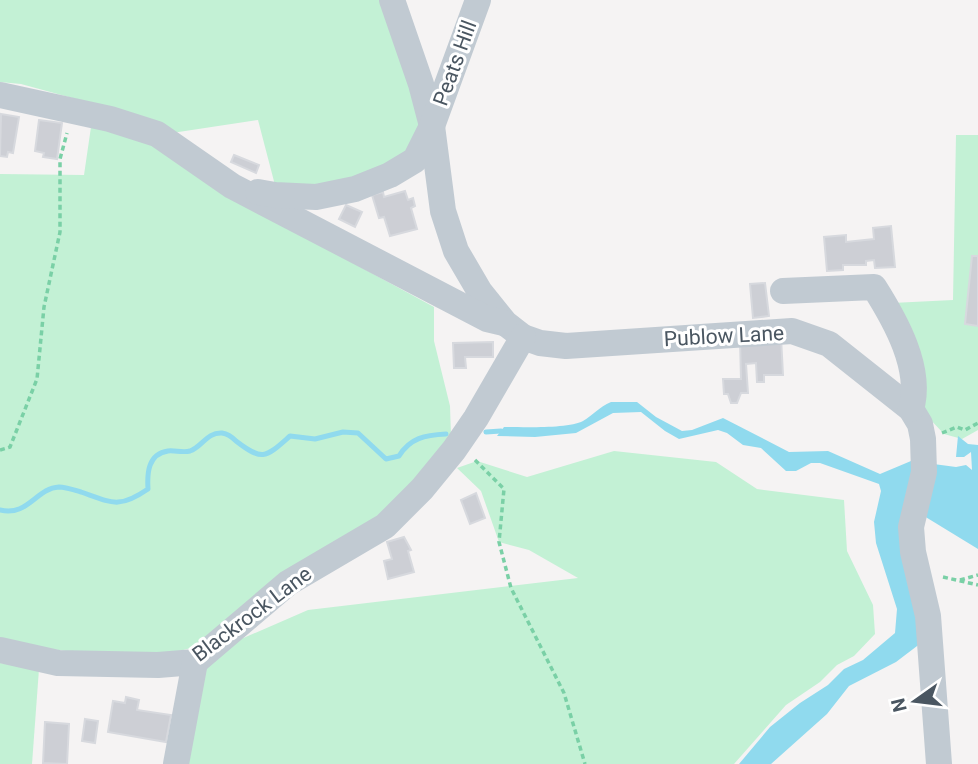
<svg xmlns="http://www.w3.org/2000/svg" width="978" height="764" viewBox="0 0 978 764" font-family="Roboto,sans-serif">
<style>
.green{fill:#c3f1d5}
.water{fill:#90daee}
.lines{fill:none;stroke-linecap:round;stroke-linejoin:round}
.stream{stroke:#90daee;stroke-width:5}
.building{fill:#cdcfd5;stroke:#d7d9de;stroke-width:2}
.path{stroke:#7ad0a6;stroke-width:3.5;stroke-dasharray:5 3.5;stroke-linecap:butt}
.minor{stroke:#c1cad2;stroke-width:26}
.labels{text-anchor:middle;dominant-baseline:central;stroke-width:6;stroke-linejoin:round;paint-order:stroke}
.street-label{font-size:21px;fill:#4a5661;stroke:#fff}
</style>
<rect width="100%" height="100%" fill="#f5f3f3"/>
<g class="green">
<polygon points="0,0 382,0 422,127 411,153 351,184 276,189 258,120 172,133 142,117 21,84 0,82"/>
<polygon points="91,127 155,143 296,232 434,307 434,341 450,406 451,436 403,500 195,647 179,651 117,658 0,642 0,174 84,175"/>
<polygon points="956,135 978,135 978,430 962,439 944,434 912,400 892,303 953,300"/>
<polygon points="614,451 716,462 757,489 844,500 847,551 873,605 875,634 854,656 837,665 820,682 786,705 734,764 187,764 204,664 218,649 308,610 578,578 529,550 499,542 481,491 457,468 477,461 527,477"/>
<polygon points="0,663 39,669 32,764 0,764"/>
</g>
<path class="water" d="M611,402H637L656,417L682,431L692,430L723,418L789,452L828,451L880,474L911,461L956,467L966,465L972,470L971,452L964,457H956L958,436L968,444L978,445V549L906,505L921,643L896,662L849,686L827,714L771,764H739L770,727L800,703L828,685L844,669L863,660L895,633L897,609L876,543L874,522L881,491L879,484L820,463H811L796,471H786L761,448L743,445L727,433L718,430L679,439L665,431L641,412L613,413L576,433L535,437L497,436L504,427C522,427 568,429 583,421C593,415 599,407 611,402Z"/>
<g class="lines">
<g class="stream">
<polyline points="486,432 501,431"/>
<path d="M0,510C28,517 36,488 59,487C66,487 74,490 81,492C112,503 119,509 148,489C147,473 148,454 168,451C174,450 183,453 190,451C202,447 207,432 222,433C228,434 232,437 236,441C263,462 266,457 290,436L315,439L343,432L358,433L386,459L399,456C410,438 425,435 446,434"/>
</g>
</g>
<g class="building">
<polygon points="1,114 19,117 13,153 8,152 7,157 0,156"/>
<polygon points="39,120 62,123 57,159 43,157 44,153 35,151"/>
<polygon points="234,155 259,165 256,173 231,162"/>
<polygon points="405,191 408,200 413,198 415,206 411,208 417,229 390,236 384,217 379,218 372,195 383,192 384,197"/>
<polygon points="346,205 362,212 355,227 339,219"/>
<polygon points="891,226 895,267 875,268 874,260 866,261 866,265 843,265 843,270 827,271 824,237 846,235 846,242 874,239 873,228"/>
<polygon points="972,256 978,256 978,326 965,324"/>
<polygon points="765,283 769,316 753,318 750,284"/>
<polygon points="781,337 783,375 764,375 764,382 757,382 756,363 746,364 748,393 741,393 737,403 731,403 728,394 724,394 723,379 741,379 740,339"/>
<polygon points="493,342 493,357 465,357 466,368 454,368 453,343"/>
<polygon points="476,493 485,518 470,524 461,500"/>
<polygon points="404,537 411,550 408,551 414,572 388,579 384,561 392,559 387,542"/>
<polygon points="126,697 139,700 137,710 171,715 166,742 108,732 113,701 125,703"/>
<polygon points="85,719 98,721 95,743 82,741"/>
<polygon points="45,722 69,724 67,764 43,763"/>
</g>
<g class="lines">
<g class="path">
<polyline points="942,433 957,427 965,430 978,423"/>
<polyline points="0,450 10,447 37,379 44,307 60,232 60,159 67,133"/>
<polyline points="475,460 504,489 499,542 511,588 564,693 585,764"/>
<polyline points="943,577 978,585"/>
<polyline points="960,580 978,575"/>
</g>
<g class="minor">
<polyline points="392,0 421,84 432,126 443,211 456,251 480,292 505,323 523,337 540,343 566,346 792,331 829,344 911,409 920,424 923,439 924,472 911,527 913,552 928,616 939,764"/>
<polyline points="0,95 110,119 157,134 232,186 487,319 504,323"/>
<polyline points="258,192 275,195 316,197 355,189 390,175 415,160 432,126 478,0"/>
<path d="M783,291L874,287C895,320 923,369 911,409"/>
<polyline points="0,650 58,663 158,665 195,662 288,583 385,526 422,489 454,450 476,418 523,337"/>
<polyline points="176,764 195,662"/>
</g>
</g>
<g class="labels">
<g class="street-label">
<text transform="translate(455 63) rotate(-70)">Peats Hill</text>
<text transform="translate(724 336) rotate(-3)">Publow Lane</text>
<text transform="translate(252 614) rotate(-37)">Blackrock Lane</text>
</g>
</g>
<g transform="translate(915 701) rotate(256)" stroke="#ffffff" stroke-width="5" paint-order="stroke">
<path d="M0-5L12 26L0 18L-12 26Z" fill="#4a5661"/>
<text y="-10" font-size="19" font-weight="bold" text-anchor="middle" fill="#4a5661">N</text>
</g>
</svg>
